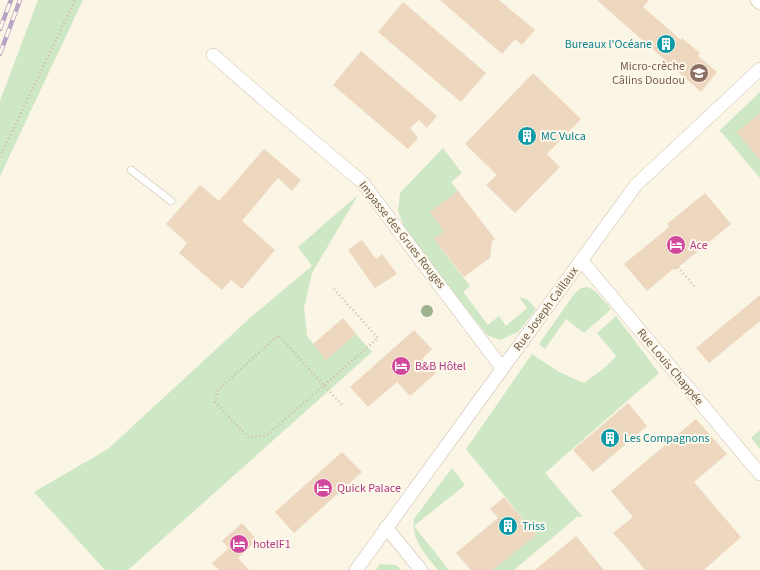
<svg xmlns="http://www.w3.org/2000/svg" width="760" height="570" viewBox="0 0 760 570" font-family="'Source Sans 3',sans-serif">
<style>
.green{fill:#cee7c4}
.building{fill:#eed7bf}
.lines{fill:none;stroke-linecap:round;stroke-linejoin:round}
.lane-casing{stroke:#cbbdac;stroke-width:8}
.street-casing{stroke:#cbbdac;stroke-width:14}
.path{stroke:#d3bba2;stroke-width:2.5;stroke-dasharray:1 3;stroke-linecap:butt}
.lane{stroke:#fff;stroke-width:7}
.street{stroke:#fff;stroke-width:13}
.rail-casing{stroke:#b9a4c3;stroke-width:4.5}
.rail{stroke:#fef8eb;stroke-width:3;stroke-dasharray:9;stroke-linecap:butt}
.tree{fill:#9eb28f}
.labels{text-anchor:middle;dominant-baseline:central;stroke-width:4;stroke-linejoin:round;paint-order:stroke}
.culture-label{font-size:12px;fill:#0d838f;stroke:#fef8eb;text-anchor:start}
.education-label{font-size:12px;fill:#785e54;stroke:#fef8eb;text-anchor:end}
.street-label{font-size:12px;fill:#715e4c;stroke:#fef8eb}
.hotel-label{font-size:12px;fill:#b23c85;stroke:#fef8eb;text-anchor:start}
</style>
<rect width="100%" height="100%" fill="#fbf5e5"/>
<g class="green">
<polygon points="38,0 83,0 0,176 0,101"/>
<polygon points="760,92 760,113 737,132 760,160 760,178 723,134 719,131"/>
<polygon points="443,148 462,173 451,182 458,191 430,212 444,231 434,239 470,286 463,292 488,325 499,316 506,326 527,308 519,297 528,300 536,309 518,332 500,340 487,335 405,230 398,211 400,193"/>
<polygon points="358,195 312,273 304,308 307,336 326,360 356,334 372,352 128,570 105,570 34,492 108,449 251,317 312,266 298,247"/>
<polygon points="588,287 595,291 611,309 584,333 566,319 545,349 539,344 575,293 581,288"/>
<polygon points="616,316 659,373 545,473 582,516 580,518 578,516 514,570 493,570 536,535 466,449 532,354 559,372 584,383 607,366 616,356 597,333"/>
<polygon points="760,430 760,449 751,438"/>
<path d="M452,468L465,485L414,526L449,570H438C426,555 411,540 414,519Z"/>
<polygon points="380,564 396,565 401,570 376,570"/>
</g>
<g class="building">
<polygon points="440,0 499,0 535,30 522,45 515,39 502,54"/>
<polygon points="597,0 649,0 643,7 681,40 682,38 700,53 698,56 717,72 701,92"/>
<polygon points="403,2 486,73 461,102 378,32"/>
<polygon points="361,51 437,116 427,128 419,120 410,128 418,138 408,149 333,85"/>
<polygon points="533,73 581,119 547,154 560,167 515,213 486,185 497,175 465,144"/>
<polygon points="760,113 760,160 737,132"/>
<polygon points="264,149 301,180 292,191 278,178 242,221 275,250 242,289 231,280 222,290 179,253 187,243 166,224 200,185 219,201"/>
<polygon points="458,191 495,239 492,241 490,258 464,277 434,239 444,231 430,212"/>
<polygon points="705,193 731,224 675,270 673,269 647,291 624,264 669,227 667,224"/>
<polygon points="362,240 376,259 382,254 397,274 375,288 348,250"/>
<polygon points="760,295 760,321 709,363 696,348"/>
<polygon points="343,318 356,334 326,360 313,344"/>
<polygon points="414,330 432,349 422,359 436,373 410,396 397,382 368,407 350,387"/>
<polygon points="628,403 647,426 593,472 573,450"/>
<polygon points="696,419 727,454 694,482 741,537 704,570 645,570 622,542 622,543 613,533 633,517 611,491"/>
<polygon points="342,452 362,472 294,533 275,512"/>
<polygon points="504,497 536,535 493,570 471,570 456,553 498,518 490,509"/>
<polygon points="242,523 257,540 238,558 249,570 219,570 212,563 229,548 222,541"/>
<polygon points="576,536 604,570 535,570"/>
</g>
<g class="lines">
<defs>
<polyline id="lane" points="131,170 171,201"/>
<g id="street">
<polyline points="757,0 760,3"/>
<polyline points="213,55 267,102 362,182 502,368"/>
<polyline points="581,260 760,474"/>
<polyline points="386,527 421,570"/>
<polyline points="356,570 636,185 760,69"/>
</g>
</defs>
<use href="#lane" class="lane-casing"/>
<use href="#street" class="street-casing"/>
<g class="path">
<polyline points="0,157 75,0"/>
<polyline points="678,267 695,287"/>
<polyline points="334,289 378,338 266,436 248,437 215,402 218,390 278,335 343,406"/>
</g>
<use href="#lane" class="lane"/>
<use href="#street" class="street"/>
<defs>
<g id="rail">
<polyline points="0,29 11,0"/>
<polyline points="0,54 20,0"/>
</g>
</defs>
<use href="#rail" class="rail-casing"/>
<use href="#rail" class="rail"/>
</g>
<circle class="tree" cx="427" cy="311" r="6"/>
<defs>
<symbol id="building-disc" viewBox="-11 -11 22 22"><circle r="9.5" fill="#0f9aa8" stroke="#fef8eb"/><path d="M-4-6H4V6H1V3H-1V6H-4ZM-2.5-4.3h1.7v1.8h-1.7ZM.8-4.3h1.7v1.8H.8ZM-2.5-1h1.7V.8h-1.7ZM.8-1h1.7V.8H.8Z" fill="#fff"/></symbol>
<symbol id="school-disc" viewBox="-11 -11 22 22"><circle r="9.5" fill="#8d6e63" stroke="#fef8eb"/><path d="M0-5L7-2L0 1L-7-2ZM-4 1L0 2.5L4 1V4Q0 6-4 4Z" fill="#fff"/></symbol>
<symbol id="hotel-disc" viewBox="-11 -11 22 22"><circle r="9.5" fill="#d1479c" stroke="#fef8eb"/><path d="M-6-4.5h1.5V1H6V5H4.5V3h-9V5H-6ZM-4 0a1.8 1.8 0 1 1 3.6 0ZM.5 0V-2.5h3Q6-2.5 6 0Z" fill="#fff"/></symbol>
</defs>
<g fill-rule="evenodd">
<use href="#building-disc" x="655" y="33" width="22" height="22"/>
<use href="#school-disc" x="688" y="62" width="22" height="22"/>
<use href="#building-disc" x="516" y="125" width="22" height="22"/>
<use href="#hotel-disc" x="665" y="234" width="22" height="22"/>
<use href="#hotel-disc" x="390" y="355" width="22" height="22"/>
<use href="#building-disc" x="599" y="427" width="22" height="22"/>
<use href="#hotel-disc" x="312" y="477" width="22" height="22"/>
<use href="#building-disc" x="497" y="515" width="22" height="22"/>
<use href="#hotel-disc" x="228" y="533" width="22" height="22"/>
</g>
<g class="labels">
<g class="culture-label">
<text x="652" y="44" text-anchor="end">Bureaux l'Océane</text>
<text x="541" y="136">MC Vulca</text>
<text x="624" y="438">Les Compagnons</text>
<text x="522" y="526">Triss</text>
</g>
<g class="education-label">
<text x="685" y="66">Micro-crèche<tspan x="685" dy="14">Câlins Doudou</tspan></text>
</g>
<g class="street-label">
<text transform="translate(402 235) rotate(52)">Impasse des Grues Rouges</text>
<text transform="translate(546 309) rotate(-54)">Rue Joseph Caillaux</text>
<text transform="translate(670 367) rotate(50)">Rue Louis Chappée</text>
</g>
<g class="hotel-label">
<text x="690" y="245">Ace</text>
<text x="415" y="366">B&amp;B Hôtel</text>
<text x="337" y="488">Quick Palace</text>
<text x="253" y="544">hotelF1</text>
</g>
</g>
</svg>
